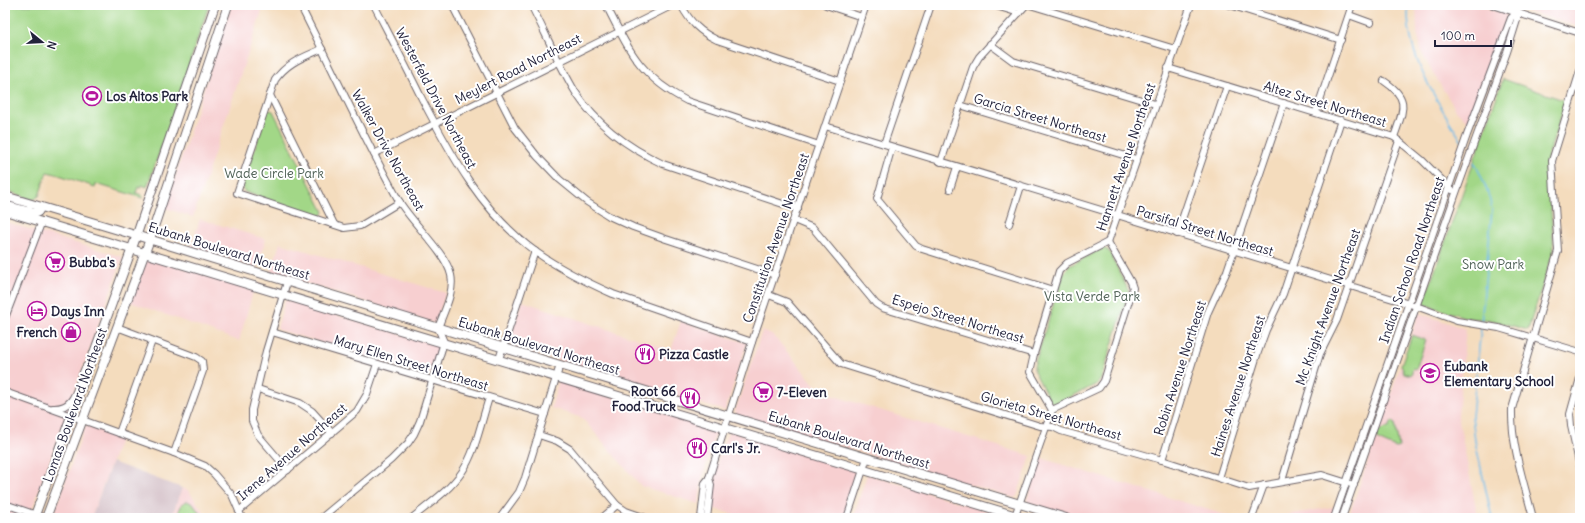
<svg xmlns="http://www.w3.org/2000/svg" width="1585" height="523" viewBox="0 0 1585 523" font-family="Delius,sans-serif">
<style>
.built{fill:#f7cfd0}
.industrial{fill:#d2bdc5}
.green{fill:#a2d787;stroke:#627c61}
.lines{fill:none;stroke-linecap:round;stroke-linejoin:round}
.stream{stroke:#6fbce9;stroke-width:1.5}
.minor-casing{stroke:#6c6368;stroke-width:8}
.major-casing{stroke:#6c6368;stroke-width:10}
.minor{stroke:#fff;stroke-width:6}
.major{stroke:#fff;stroke-width:8}
.labels{text-anchor:middle;dominant-baseline:central;stroke-width:4;stroke-linejoin:round;paint-order:stroke}
.street-label{font-size:13px;fill:#22223b;stroke:#fff}
.poi-label{font-size:13px;font-weight:bold;fill:#22223b;stroke:#fff;text-anchor:start}
.park-label{font-size:13px;fill:#4f6156;stroke:#fff}
</style>
<rect width="100%" height="100%" fill="#fff"/>
<filter id="ink" filterUnits="userSpaceOnUse"><feTurbulence type="fractalNoise" baseFrequency=".025" numOctaves="2"/><feDisplacementMap in="SourceGraphic" scale="8" xChannelSelector="R" yChannelSelector="G"/><feConvolveMatrix kernelMatrix="1 2 1 2 8 2 1 2 1" color-interpolation-filters="sRGB"/></filter>
<filter id="wash" filterUnits="userSpaceOnUse"><feTurbulence type="fractalNoise" baseFrequency=".012" numOctaves="4" result="noise"/><feDisplacementMap in="SourceGraphic" scale="16" xChannelSelector="R" yChannelSelector="G"/><feGaussianBlur stdDeviation="0.9" result="paint"/><feColorMatrix in="noise" values="0 0 0 0 0 0 0 0 0 0 0 0 0 0 0 0 0 1.4 0 .05"/><feComposite in="paint" operator="in"/></filter>
<g filter="url(#wash)">
<rect width="100%" height="100%" fill="#f4dcbd"/>
<g class="built">
<polygon points="231,5 264,5 193,217 165,208"/>
<polygon points="1416,5 1477,5 1506,14 1507,18 1487,76 1469,123 1456,110 1434,75 1422,53 1417,32"/>
<polygon points="1527,5 1580,5 1580,27 1528,12 1526,9"/>
<polygon points="200,219 266,239 256,268 191,248"/>
<polygon points="5,222 123,257 29,518 5,518"/>
<polygon points="280,243 446,293 436,321 433,323 271,272"/>
<polygon points="147,258 151,258 254,289 239,341 130,302"/>
<polygon points="287,300 438,345 440,347 431,374 428,376 279,330 277,328 285,301"/>
<polygon points="522,301 671,350 681,321 747,343 725,411 512,346 509,339"/>
<polygon points="1419,313 1466,329 1458,416 1478,518 1348,518"/>
<polygon points="762,331 774,336 821,392 1031,456 1017,496 1014,498 737,415 735,411"/>
<polygon points="559,380 717,428 702,479 699,504 641,486 582,418 551,408"/>
<polygon points="87,425 121,437 91,518 52,518 85,427"/>
<polygon points="731,431 860,471 845,518 746,518 711,508 713,482 718,459 727,435"/>
<polygon points="1041,458 1235,518 1079,518 1029,503 1027,501 1027,499"/>
<polygon points="867,474 1011,518 853,518"/>
<polygon points="182,488 188,490 208,518 171,518"/>
<polygon points="1332,507 1334,508 1330,518 1270,518"/>
</g>
<polygon class="industrial" points="112,462 182,488 171,518 91,518"/>
<g class="green">
<polygon points="5,5 209,5 168,128 147,187 142,185 141,187 138,187 136,193 142,195 143,198 96,184 95,187 56,174 47,172 39,196 33,200 5,190"/>
<polygon points="1503,79 1566,101 1547,159 1554,250 1528,330 1491,320 1468,318 1423,304"/>
<polygon points="270,110 273,111 324,212 321,217 245,192 243,189 242,185 267,112"/>
<polygon points="1103,248 1109,251 1129,292 1101,379 1097,384 1058,403 1053,403 1050,401 1034,371 1034,366 1063,274 1069,266"/>
<polygon points="1412,335 1426,340 1416,369 1413,368 1411,375 1404,373 1401,365"/>
<polygon points="1392,421 1395,423 1399,447 1396,448 1378,440 1376,438 1378,432 1390,426"/>
<polygon points="187,501 193,504 203,518 176,518 182,504"/>
</g>
<g class="lines">
<g class="stream">
<path d="M1408,5C1406,57 1435,97 1461,140"/>
<path d="M1474,162C1483,178 1489,192 1492,210L1481,324"/>
<polyline points="1481,328 1472,416 1475,441 1492,518"/>
</g>
</g>
</g>
<g filter="url(#ink)">
<g class="lines">
<defs>
<g id="minor">
<path d="M300,5C333,70 363,137 399,201C412,223 446,253 451,275C455,292 443,313 438,328L444,342L420,421L414,434L408,443L391,460L321,518"/>
<path d="M374,5C390,36 406,66 421,97C451,155 482,213 536,252C560,269 586,282 613,294L752,342"/>
<polyline points="452,5 515,128 537,156 559,179 587,202 609,216 633,227 666,239 775,275"/>
<path d="M531,5C546,34 559,65 576,93C597,125 629,148 663,164L798,209"/>
<path d="M606,5C629,50 640,77 687,101L819,145"/>
<path d="M681,5C690,22 700,32 717,40L840,81"/>
<polyline points="826,5 862,17"/>
<polyline points="993,5 1019,13"/>
<polyline points="1030,5 1175,49"/>
<polyline points="1230,5 1341,40"/>
<polyline points="1493,5 1580,33"/>
<polyline points="1349,15 1371,23"/>
<polyline points="990,44 1013,61 1155,104"/>
<path d="M322,49C302,58 288,62 275,80L237,193L344,228L360,226L400,202"/>
<polyline points="1168,68 1394,137 1422,160 1452,190"/>
<path d="M1384,81C1411,99 1403,110 1394,137"/>
<polyline points="270,95 334,224"/>
<polyline points="960,105 1136,159"/>
<polyline points="1316,112 1352,5"/>
<polyline points="825,126 1416,306 1457,321 1499,328 1580,352"/>
<polyline points="884,144 931,5"/>
<polyline points="892,147 877,199 916,246 922,249 1053,290"/>
<polyline points="374,154 673,5"/>
<polyline points="941,162 973,67 979,57 1026,5"/>
<polyline points="950,189 957,167"/>
<polyline points="794,220 813,228 876,304 882,308 1034,354"/>
<polyline points="1009,224 1021,186"/>
<polyline points="1177,234 1227,86"/>
<polyline points="287,282 266,351 252,410 252,421 258,435 288,470"/>
<polyline points="769,295 787,302 841,364 1040,426 1053,427 1061,431 1162,460 1249,488 1322,475 1354,485"/>
<polyline points="5,318 42,221"/>
<polyline points="117,327 196,357 202,361 203,371 174,453"/>
<polyline points="272,332 545,414"/>
<polyline points="499,359 535,251"/>
<polyline points="1580,378 1570,414 1571,426 1580,467"/>
<polyline points="258,389 300,403 312,411 332,433"/>
<polyline points="5,392 174,453 205,466 214,474 232,495 242,518"/>
<path d="M53,408C78,409 76,383 86,366"/>
<polyline points="1052,410 1099,388 1104,381 1133,288 1131,282 1108,242"/>
<polyline points="119,433 152,341"/>
<polyline points="539,435 557,441 570,449 617,505 626,511 646,518"/>
<polyline points="1162,460 1208,312 1227,271 1284,103"/>
<polyline points="1219,478 1257,355 1266,330 1283,294 1341,120"/>
<polyline points="1282,481 1320,354 1337,320 1399,141"/>
<polyline points="5,504 45,518"/>
<polyline points="239,511 357,411 367,394 377,364"/>
<polyline points="1015,516 1052,410 1030,372 1034,354 1059,271 1067,263 1108,242 1191,5"/>
<path d="M412,518C429,504 449,491 462,472C476,451 481,422 489,398"/>
<polyline points="500,518 519,492 525,478 560,365"/>
<polyline points="602,518 617,505"/>
<polyline points="701,518 705,483 709,478 752,342 866,5"/>
<polyline points="707,518 711,485 709,478"/>
<polyline points="847,518 867,458"/>
<polyline points="1252,518 1264,485"/>
<polyline points="1334,518 1467,135 1511,18 1517,12"/>
<polyline points="1342,518 1456,193 1507,52 1517,20 1517,12 1520,5"/>
<path d="M1533,518C1524,482 1511,446 1512,409L1558,251L1552,161L1580,71"/>
</g>
<g id="major">
<polyline points="5,196 155,241 560,365 1066,518"/>
<polyline points="8,206 35,213 38,212 41,207"/>
<polyline points="5,211 1023,518"/>
<polyline points="34,518 135,240 215,5"/>
<polyline points="46,518 150,239 228,5"/>
</g>
</defs>
<use href="#minor" class="minor-casing"/>
<use href="#major" class="major-casing"/>
<use href="#minor" class="minor"/>
<use href="#major" class="major"/>
</g>
</g>
<defs>
<symbol id="stadium-ring" viewBox="-11 -11 22 22"><circle r="9.5" fill="#fff" stroke="#b5179e" stroke-width="1.5"/><path d="M0-5a6.5 5 0 1 0 0 10a6.5 5 0 1 0 0-10ZM-3.5-1.8h7v3.6h-7Z" fill="#b5179e"/></symbol>
<symbol id="supermarket-ring" viewBox="-11 -11 22 22"><circle r="9.5" fill="#fff" stroke="#b5179e" stroke-width="1.5"/><path d="M-6-5.5h2.5l.6 2H6L4.5 2H-2.5L-4.4-4H-6ZM-1.5 3.2a1.3 1.3 0 1 0 .1 0ZM3 3.2a1.3 1.3 0 1 0 .1 0Z" fill="#b5179e"/></symbol>
<symbol id="hotel-ring" viewBox="-11 -11 22 22"><circle r="9.5" fill="#fff" stroke="#b5179e" stroke-width="1.5"/><path d="M-6-4.5h1.5V1H6V5H4.5V3h-9V5H-6ZM-4 0a1.8 1.8 0 1 1 3.6 0ZM.5 0V-2.5h3Q6-2.5 6 0Z" fill="#b5179e"/></symbol>
<symbol id="shop-ring" viewBox="-11 -11 22 22"><circle r="9.5" fill="#fff" stroke="#b5179e" stroke-width="1.5"/><path d="M-5-2.5h2.3a2.7 3.5 0 0 1 5.4 0H5L5.5 6h-11ZM-1.5-2.5h3a1.5 2.3 0 0 0-3 0Z" fill="#b5179e"/></symbol>
<symbol id="restaurant-ring" viewBox="-11 -11 22 22"><circle r="9.5" fill="#fff" stroke="#b5179e" stroke-width="1.5"/><path d="M-5-6h1v4h1v-4h1v4h1v-4h1v5L-1.5 .5V6h-2V.5L-5-1ZM5-6V6H3V1.5H1.5Q1.5-4 5-6Z" fill="#b5179e"/></symbol>
<symbol id="school-ring" viewBox="-11 -11 22 22"><circle r="9.5" fill="#fff" stroke="#b5179e" stroke-width="1.5"/><path d="M0-5L7-2L0 1L-7-2ZM-4 1L0 2.5L4 1V4Q0 6-4 4Z" fill="#b5179e"/></symbol>
</defs>
<g fill-rule="evenodd">
<use href="#stadium-ring" x="81" y="85" width="22" height="22"/>
<use href="#supermarket-ring" x="44" y="251" width="22" height="22"/>
<use href="#hotel-ring" x="26" y="300" width="22" height="22"/>
<use href="#shop-ring" x="60" y="321" width="22" height="22"/>
<use href="#restaurant-ring" x="634" y="343" width="22" height="22"/>
<use href="#school-ring" x="1419" y="362" width="22" height="22"/>
<use href="#supermarket-ring" x="752" y="381" width="22" height="22"/>
<use href="#restaurant-ring" x="679" y="387" width="22" height="22"/>
<use href="#restaurant-ring" x="686" y="437" width="22" height="22"/>
</g>
<g class="labels">
<g class="street-label">
<text transform="translate(518 69) rotate(-27)">Meylert Road Northeast</text>
<text transform="translate(436 98) rotate(62)">Westerfeld Drive Northeast</text>
<text transform="translate(1325 104) rotate(17)">Altez Street Northeast</text>
<text transform="translate(1040 118) rotate(17)">Garcia Street Northeast</text>
<text transform="translate(388 150) rotate(61)">Walker Drive Northeast</text>
<text transform="translate(1126 157) rotate(-71)">Hannett Avenue Northeast</text>
<text transform="translate(1205 231) rotate(17)">Parsifal Street Northeast</text>
<text transform="translate(776 238) rotate(-71)">Constitution Avenue Northeast</text>
<text transform="translate(229 251) rotate(17)">Eubank Boulevard Northeast</text>
<text transform="translate(1412 260) rotate(-71)">Indian School Road Northeast</text>
<text transform="translate(1328 307) rotate(-70)">Mc Knight Avenue Northeast</text>
<text transform="translate(958 319) rotate(17)">Espejo Street Northeast</text>
<text transform="translate(539 346) rotate(17)">Eubank Boulevard Northeast</text>
<text transform="translate(411 363) rotate(17)">Mary Ellen Street Northeast</text>
<text transform="translate(1180 368) rotate(-72)">Robin Avenue Northeast</text>
<text transform="translate(1238 386) rotate(-72)">Haines Avenue Northeast</text>
<text transform="translate(75 405) rotate(-70)">Lomas Boulevard Northeast</text>
<text transform="translate(1051 416) rotate(16)">Glorieta Street Northeast</text>
<text transform="translate(849 440) rotate(17)">Eubank Boulevard Northeast</text>
<text transform="translate(292 452) rotate(-41)">Irene Avenue Northeast</text>
</g>
<g class="poi-label">
<text x="106" y="96">Los Altos Park</text>
<text x="69" y="262">Bubba's</text>
<text x="51" y="311">Days Inn</text>
<text x="57" y="332" text-anchor="end">French</text>
<text x="659" y="354">Pizza Castle</text>
<text x="1444" y="366">Eubank<tspan x="1444" dy="15">Elementary School</tspan></text>
<text x="676" y="391" text-anchor="end">Root 66<tspan x="676" dy="15">Food Truck</tspan></text>
<text x="777" y="392">7-Eleven</text>
<text x="711" y="448">Carl's Jr.</text>
</g>
<g class="park-label">
<text x="274" y="173">Wade Circle Park</text>
<text x="1493" y="264">Snow Park</text>
<text x="1092" y="296">Vista Verde Park</text>
</g>
</g>
<rect width="1585" height="523" fill="none" stroke="#fff" stroke-width="20"/>
<g transform="translate(42 42) rotate(108)" stroke="#ffffff" stroke-width="3" paint-order="stroke">
<path d="M0-3L7 15L0 10L-7 15Z" fill="#22223b"/>
<text y="-6" font-size="11" font-weight="bold" text-anchor="middle" fill="#22223b">N</text>
</g>
<path d="M1435 40v6h76v-6" fill="none" stroke="#22223b" stroke-width="2"/>
<text x="1441" y="40" font-size="12" fill="#22223b" stroke="#ffffff" stroke-width="3" paint-order="stroke">100 m</text>
</svg>
